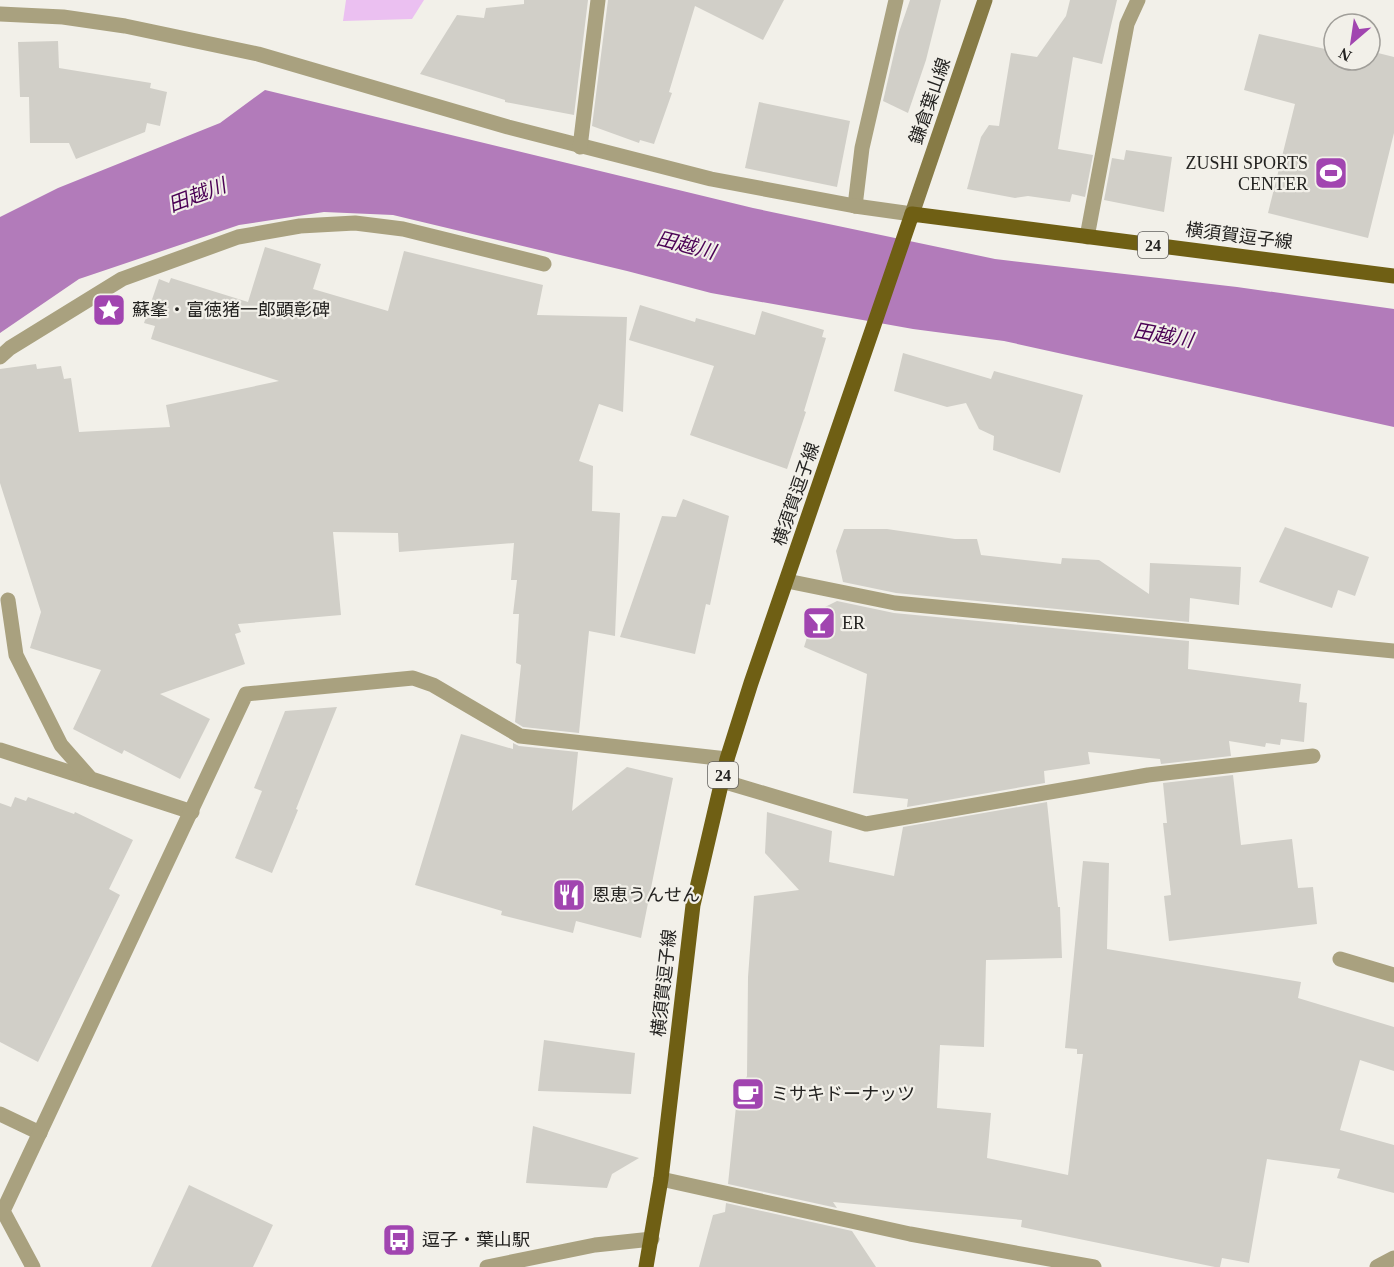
<svg xmlns="http://www.w3.org/2000/svg" width="1394" height="1267" viewBox="0 0 1394 1267" font-family="'Times New Roman','Noto Sans JP',serif">
<style>
.green{fill:#ebc0f1}
.water{fill:#b27bba}
.building{fill:#d1cfc8}
.lines{fill:none;stroke-linecap:round;stroke-linejoin:round}
.service{stroke:#a9a17f;stroke-width:15}
.minor{stroke:#a9a17f;stroke-width:15}
.tertiary{stroke:#a9a17f;stroke-width:15}
.secondary{stroke:#877b46;stroke-width:15}
.primary{stroke:#6f5f14;stroke-width:15}
.labels{text-anchor:middle;dominant-baseline:central;stroke-width:4.5;stroke-linejoin:round;paint-order:stroke}
.shield{fill:#f2f0e9;stroke:#62605d;stroke-width:1.5}
.shield-label{font-size:16px;font-weight:bold;fill:#242321}
.street-label{font-size:18px;fill:#242321;stroke:#f2f0e9}
.poi-label{font-size:18px;fill:#242321;stroke:#f2f0e9;text-anchor:start}
.water-label{font-size:20px;font-style:italic;fill:#4b0255;stroke:#f2f0e9}
</style>
<rect width="100%" height="100%" fill="#f2f0e9"/>
<polygon class="green" points="346,0 424,0 412,19 343,21"/>
<polygon class="water" points="265,90 753,208 995,259 1237,287 1394,309 1394,427 1004,341 913,329 711,293 627,271 393,215 324,212 239,225 79,279 0,333 0,217 58,188 220,123"/>
<g class="building">
<polygon points="524,0 588,0 574,115 505,102 505,100 420,74 457,15 484,18 486,8 524,4"/>
<polygon points="608,0 784,0 763,40 695,6 669,92 672,93 654,144 640,140 639,143 592,126"/>
<polygon points="910,0 941,0 926,60 908,113 883,101 899,32"/>
<polygon points="1070,0 1117,0 1102,64 1073,57 1058,149 1093,155 1085,197 1072,194 1070,202 1028,196 1015,198 967,189 981,137 989,125 999,126 1011,53 1037,57 1066,16"/>
<polygon points="1259,34 1334,51 1334,60 1370,60 1370,51 1394,57 1394,133 1368,238 1268,213 1295,104 1244,90"/>
<polygon points="58,41 59,68 151,83 150,88 167,92 160,126 147,123 145,132 76,159 69,143 30,143 29,97 20,97 18,42"/>
<polygon points="759,102 850,121 837,187 745,168"/>
<polygon points="1126,150 1172,157 1164,212 1104,200 1112,158 1124,160"/>
<polygon points="265,247 321,264 313,289 388,311 404,251 543,285 537,315 627,317 623,412 599,404 579,461 593,466 592,511 620,513 615,636 589,631 579,733 523,727 515,722 521,665 516,663 519,614 513,614 517,580 511,580 514,543 399,552 398,533 333,532 341,615 238,624 241,632 235,634 245,664 160,694 210,719 180,779 124,750 122,754 73,729 101,670 30,648 41,612 0,483 0,369 36,364 37,369 61,366 64,379 71,378 79,432 170,427 166,405 279,381 151,339 155,326 144,323 159,279 169,283 171,278 248,302"/>
<polygon points="640,305 695,322 696,318 755,335 762,311 824,330 822,337 826,338 804,411 806,412 787,469 690,435 714,366 629,340"/>
<polygon points="903,353 991,379 994,371 1083,395 1060,473 993,450 994,436 979,429 966,403 947,407 894,391"/>
<polygon points="683,499 729,516 710,605 706,604 695,654 620,637 662,516 676,517"/>
<polygon points="1285,527 1369,557 1355,596 1338,590 1332,608 1259,582"/>
<polygon points="844,529 887,529 955,539 977,539 981,555 1061,564 1062,558 1099,560 1149,594 1150,563 1241,567 1239,605 1190,598 1189,622 896,593 843,582 836,551"/>
<polygon points="837,601 894,613 1189,641 1188,669 1301,684 1299,702 1307,703 1304,742 1281,739 1280,745 1266,743 1265,747 1229,741 1231,756 1161,764 1160,759 1088,752 1090,764 1044,771 1045,783 907,807 908,799 853,793 867,674 804,647 815,612"/>
<polygon points="337,707 296,809 298,810 272,873 235,858 262,791 254,788 285,711"/>
<polygon points="461,734 513,749 513,743 519,746 578,752 572,811 627,767 673,778 641,938 576,921 573,933 501,915 502,911 415,885"/>
<polygon points="1233,775 1241,845 1292,839 1298,888 1313,887 1317,924 1169,941 1164,896 1171,895 1163,823 1167,823 1163,783"/>
<polygon points="15,797 26,801 28,797 74,814 75,812 133,840 109,889 120,895 38,1062 0,1042 0,803 11,807"/>
<polygon points="1047,802 1058,907 1060,907 1062,958 986,960 984,1047 940,1045 937,1108 991,1113 987,1158 1068,1175 1083,1054 1077,1054 1077,1049 1065,1048 1083,861 1109,863 1107,949 1301,982 1298,998 1394,1027 1394,1071 1360,1060 1340,1130 1394,1145 1394,1193 1337,1178 1340,1169 1267,1159 1249,1263 1222,1258 1220,1267 1215,1267 1021,1227 1022,1220 833,1202 837,1208 728,1184 737,1097 747,1076 748,977 754,896 799,890 765,853 767,812 832,831 829,862 894,876 903,827"/>
<polygon points="544,1040 635,1053 631,1094 538,1091"/>
<polygon points="533,1126 639,1158 612,1174 607,1188 526,1183"/>
<polygon points="189,1185 273,1225 253,1267 151,1267"/>
<polygon points="726,1203 852,1231 876,1267 699,1267 713,1215 725,1212"/>
</g>
<g class="lines">
<g class="service">
<polyline points="855,206 862,148 896,0"/>
<polyline points="1087,237 1127,24 1138,0"/>
<polyline points="0,357 10,348 122,279 238,237 300,226 355,223 403,229 544,264"/>
<polyline points="0,750 91,779"/>
<polyline points="722,781 866,824 1148,775 1313,756"/>
<polyline points="0,1114 40,1133"/>
</g>
<g class="minor">
<polyline points="0,14 63,17 125,26 258,54 508,127 711,179 855,206 912,214"/>
<polyline points="580,147 598,0"/>
<polyline points="787,581 895,603 1394,651"/>
<polyline points="8,600 16,655 61,745 91,779 192,812"/>
<polyline points="1340,959 1394,975"/>
<polyline points="661,1179 910,1234 1094,1267"/>
<polyline points="33,1267 3,1211 246,694 413,678 433,685 520,736 727,759"/>
<polyline points="1377,1267 1394,1258"/>
</g>
<polyline class="tertiary" points="487,1267 595,1245 652,1239"/>
<polyline class="secondary" points="912,214 985,0"/>
<polyline class="primary" points="646,1267 661,1179 693,905 727,759 751,683 912,214 1394,276"/>
</g>
<defs>
<symbol id="stadium-square" viewBox="-11 -11 22 22"><rect x="-9" y="-9" width="18" height="18" rx="4" fill="#a145b0" stroke="#f2f0e9"/><path d="M0-5a6.5 5 0 1 0 0 10a6.5 5 0 1 0 0-10ZM-3.5-1.8h7v3.6h-7Z" fill="#fff"/></symbol>
<symbol id="sight-square" viewBox="-11 -11 22 22"><rect x="-9" y="-9" width="18" height="18" rx="4" fill="#a145b0" stroke="#f2f0e9"/><path d="M0-6L1.8-2.2L6-1.7L2.9 1.2L3.7 5.4L0 3.3L-3.7 5.4L-2.9 1.2L-6-1.7L-1.8-2.2Z" fill="#fff"/></symbol>
<symbol id="bar-square" viewBox="-11 -11 22 22"><rect x="-9" y="-9" width="18" height="18" rx="4" fill="#a145b0" stroke="#f2f0e9"/><path d="M-6-5H6L.8 .8V4.5H3.5V6h-7V4.5H-.8V.8Z" fill="#fff"/></symbol>
<symbol id="restaurant-square" viewBox="-11 -11 22 22"><rect x="-9" y="-9" width="18" height="18" rx="4" fill="#a145b0" stroke="#f2f0e9"/><path d="M-5-6h1v4h1v-4h1v4h1v-4h1v5L-1.5 .5V6h-2V.5L-5-1ZM5-6V6H3V1.5H1.5Q1.5-4 5-6Z" fill="#fff"/></symbol>
<symbol id="cafe-square" viewBox="-11 -11 22 22"><rect x="-9" y="-9" width="18" height="18" rx="4" fill="#a145b0" stroke="#f2f0e9"/><path d="M-5.5-4.5H6V0H3Q3 3.5 0 3.5H-2.5Q-5.5 3.5-5.5 0ZM3-3.2v2h1.7v-2ZM-6 4.5H4V6H-6Z" fill="#fff"/></symbol>
<symbol id="bus-square" viewBox="-11 -11 22 22"><rect x="-9" y="-9" width="18" height="18" rx="4" fill="#a145b0" stroke="#f2f0e9"/><path d="M-5-6H5V4H4V6H2V4H-2V6H-4V4H-5ZM-3.5-4V0h7V-4ZM-3.5 1.2v1.5H-2V1.2ZM2 1.2v1.5H3.5V1.2Z" fill="#fff"/></symbol>
</defs>
<g fill-rule="evenodd">
<use href="#stadium-square" x="1312" y="154" width="38" height="38"/>
<use href="#sight-square" x="90" y="291" width="38" height="38"/>
<use href="#bar-square" x="800" y="604" width="38" height="38"/>
<use href="#restaurant-square" x="550" y="876" width="38" height="38"/>
<use href="#cafe-square" x="729" y="1075" width="38" height="38"/>
<use href="#bus-square" x="380" y="1221" width="38" height="38"/>
</g>
<g class="labels">
<g class="shield">
<rect x="1138" y="232" width="30" height="26" rx="4.5"/>
<rect x="708" y="762" width="30" height="26" rx="4.5"/>
</g>
<g class="shield-label">
<text x="1153" y="245">24</text>
<text x="723" y="775">24</text>
</g>
<g class="street-label">
<text transform="translate(930 101) rotate(-71)">鎌倉葉山線</text>
<text transform="translate(1239 236) rotate(7)">横須賀逗子線</text>
<text transform="translate(796 494) rotate(-71)">横須賀逗子線</text>
<text transform="translate(664 983) rotate(-84)">横須賀逗子線</text>
</g>
<g class="poi-label">
<text x="1308" y="163" text-anchor="end">ZUSHI SPORTS<tspan x="1308" dy="21">CENTER</tspan></text>
<text x="132" y="310">蘇峯・富徳猪一郎顕彰碑</text>
<text x="842" y="623">ER</text>
<text x="592" y="895">恩恵うんせん</text>
<text x="771" y="1094">ミサキドーナッツ</text>
<text x="422" y="1240">逗子・葉山駅</text>
</g>
<g class="water-label">
<text transform="translate(197 195) rotate(-21)">田越川</text>
<text transform="translate(686 245) rotate(14)">田越川</text>
<text transform="translate(1163 335) rotate(10)">田越川</text>
</g>
</g>
<g transform="translate(1352 42) rotate(209)"><circle r="28" fill="#f2f0e9" stroke="#a09e99" stroke-width="1.5"/>
<path d="M0-4.5L10 22L0 15L-10 22Z" fill="#a145b0"/>
<text y="-9" font-size="16" font-weight="bold" text-anchor="middle" fill="#242321">N</text>
</g>
</svg>
